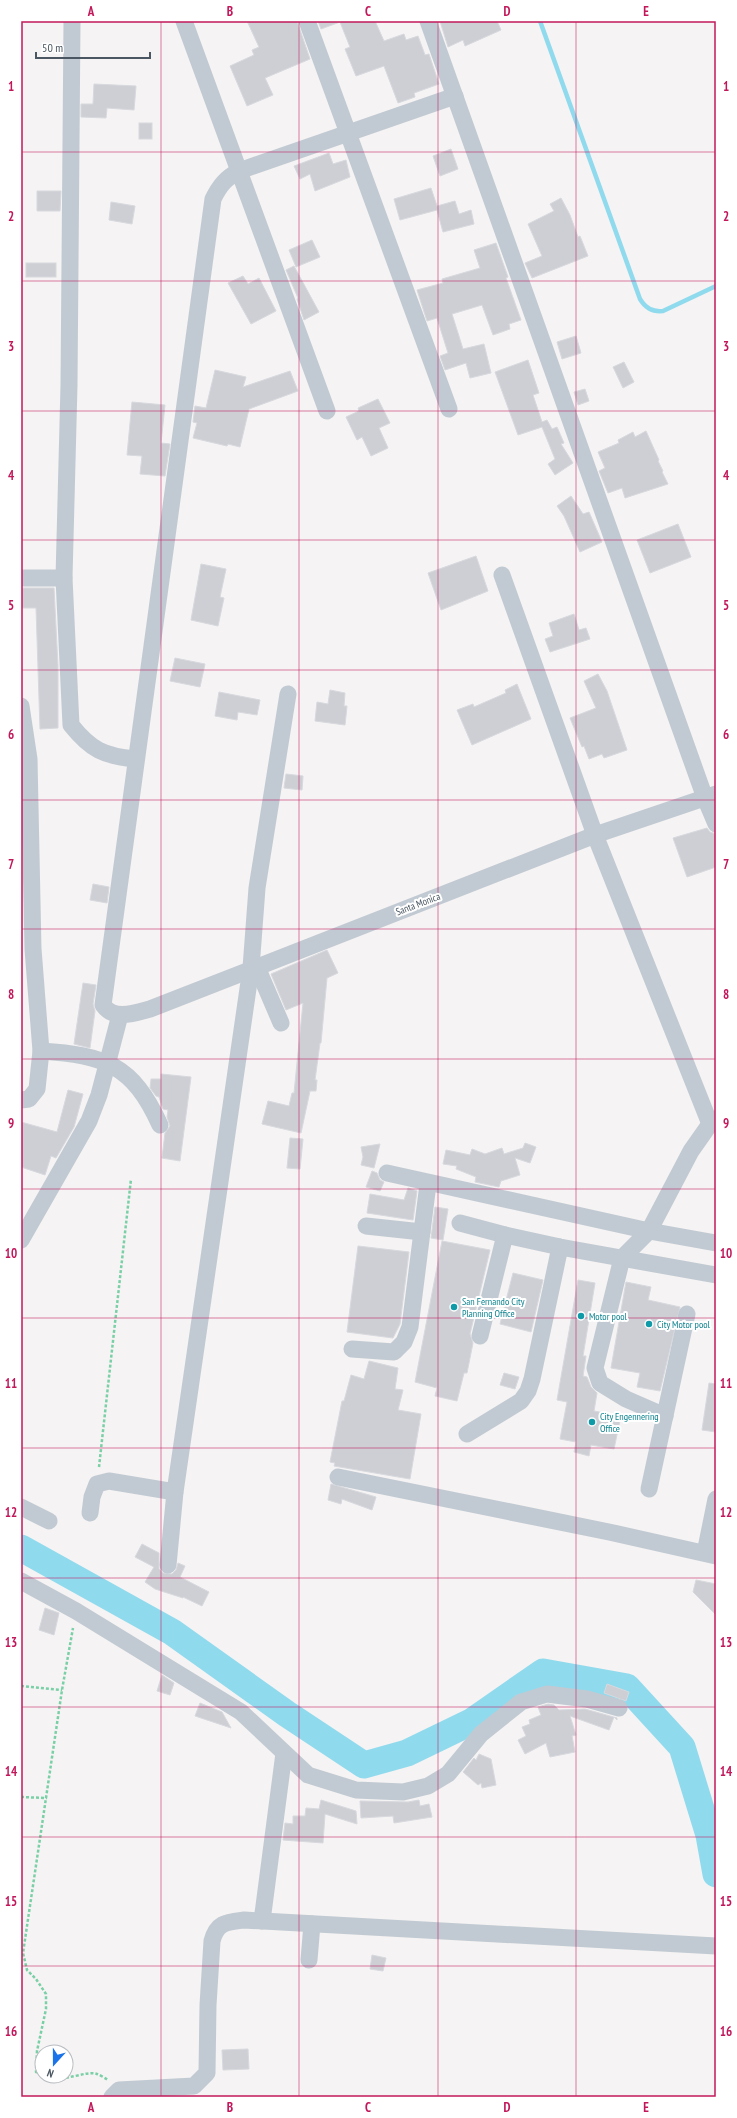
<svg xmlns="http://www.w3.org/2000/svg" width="737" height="2118" viewBox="0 0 737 2118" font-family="'PT Sans Narrow',sans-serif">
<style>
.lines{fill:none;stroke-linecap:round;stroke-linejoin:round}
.stream{stroke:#90daee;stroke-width:4.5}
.river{stroke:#90daee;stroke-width:27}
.building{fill:#cdcfd5;stroke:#d7d9de}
.path{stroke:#7ad0a6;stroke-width:2.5;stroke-dasharray:3 2;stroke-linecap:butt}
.minor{stroke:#c1cad2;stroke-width:17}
.grid{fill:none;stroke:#c2185b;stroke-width:1;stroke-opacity:0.55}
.culture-dot{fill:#0f9aa8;stroke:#fff;stroke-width:1.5}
.labels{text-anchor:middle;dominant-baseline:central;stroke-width:4;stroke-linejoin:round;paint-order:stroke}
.street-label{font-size:10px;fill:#4a5661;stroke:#fff}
.culture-label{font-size:10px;fill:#0d838f;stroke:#fff;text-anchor:start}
.neatline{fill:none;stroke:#c2185b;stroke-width:1.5}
.grid-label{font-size:13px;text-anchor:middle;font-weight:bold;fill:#c2185b}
</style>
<rect width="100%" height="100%" fill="#f5f3f3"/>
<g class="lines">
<path class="stream" d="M540,21L640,299C646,309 653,312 663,311L716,286"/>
<polyline class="river" points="21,1548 172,1632 287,1714 364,1765 407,1753 471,1722 543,1672 627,1687 682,1747 709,1835 716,1874"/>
</g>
<g class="building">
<polygon points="247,21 297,21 310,59 265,78 273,95 247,106 230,66 254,55 252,50 259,47"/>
<polygon points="318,21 375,21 384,41 404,34 406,40 418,36 425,55 429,54 439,84 414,93 415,97 398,103 384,66 356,76 345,49 350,47 340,22 321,29"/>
<polygon points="440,21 497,21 501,30 465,46 463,40 448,47"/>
<polygon points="94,84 136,86 134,110 107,108 106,118 81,117 81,104 93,104"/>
<rect x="139" y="123" width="13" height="16"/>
<polygon points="451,149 458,169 440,176 433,156"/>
<polygon points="329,153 333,164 346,160 350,177 315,191 310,174 300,179 294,166"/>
<polygon points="431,188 437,206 455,201 459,214 471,210 474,224 443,232 437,210 400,220 394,199"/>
<polygon points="37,191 61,191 60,211 37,211"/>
<polygon points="561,198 570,215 578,237 580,236 588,256 532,278 525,263 542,256 528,224 554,211 550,204"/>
<polygon points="111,202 135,206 132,224 109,220"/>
<polygon points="312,240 320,257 296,267 289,250"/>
<polygon points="496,243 508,277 506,278 521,320 509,324 510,329 493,335 482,305 452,314 463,349 484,344 491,373 470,378 466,363 445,370 440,356 448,353 437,318 427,321 417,290 443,283 442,279 480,268 474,250"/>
<rect x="26" y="263" width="30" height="14"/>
<polygon points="294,266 319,312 304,320 297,299 298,298 286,270"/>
<polygon points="243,276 248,284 259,278 276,311 251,324 228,283"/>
<polygon points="576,336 581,353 562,359 557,342"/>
<polygon points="528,360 539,393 533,395 542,422 547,420 552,429 557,427 564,443 561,444 573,463 555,475 548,464 555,459 542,427 518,435 495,372"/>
<polygon points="624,362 634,382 623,388 613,367"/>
<polygon points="215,370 246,377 243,387 290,371 298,391 249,409 240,447 228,444 227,446 193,438 197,423 193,422 195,406 206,408"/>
<polygon points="585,389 589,401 578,405 574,392"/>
<polygon points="378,399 390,423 379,428 388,448 371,456 362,437 357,440 346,417 359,411 358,408"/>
<polygon points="132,402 165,405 161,443 170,444 165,476 140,474 142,456 127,455"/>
<polygon points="646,431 659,460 658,461 663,471 662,472 668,484 625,498 622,488 608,493 599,471 605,468 598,452 619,443 618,440 633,432 635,437"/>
<polygon points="571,496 583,514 589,512 602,542 580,552 564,516 557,506"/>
<polygon points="678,524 691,557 650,573 637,540"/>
<polygon points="476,556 488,591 441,610 428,573"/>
<polygon points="201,564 226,569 220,597 224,598 218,626 191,620"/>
<polygon points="21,588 54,588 58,666 58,728 40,729 36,608 21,608"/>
<polygon points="574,614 579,630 586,628 590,639 550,652 545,639 553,636 549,623"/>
<polygon points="175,658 205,664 200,687 170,681"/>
<polygon points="598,674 607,691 627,750 604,758 602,754 589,759 584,746 582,747 570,718 596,708 584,681"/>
<polygon points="517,684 531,719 472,745 457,710 473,704 474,707 506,693 505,690"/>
<polygon points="330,690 345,693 344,706 347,706 345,725 315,721 317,702 328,704"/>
<polygon points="219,692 260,700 257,715 238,712 237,720 215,716"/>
<polygon points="286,774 303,776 302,790 284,788"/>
<polygon points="707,828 710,832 716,834 716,867 687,877 673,838"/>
<polygon points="93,884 109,887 107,903 90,900"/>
<polygon points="327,950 338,973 327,978 321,1043 320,1043 315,1080 317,1080 316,1091 310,1091 301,1133 262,1124 268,1101 289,1106 292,1093 294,1093 303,1003 286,1010 271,974"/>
<polygon points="83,983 96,985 93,1004 95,1011 90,1048 74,1044"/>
<polygon points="161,1074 191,1077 180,1161 162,1158 165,1133 170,1126 167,1117 168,1110 163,1109 159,1097 156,1096 150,1088 151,1079 161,1079"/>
<polygon points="68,1090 83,1094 74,1127 56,1158 51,1156 45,1175 21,1167 21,1122 57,1132"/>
<polygon points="290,1138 303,1139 300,1169 287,1168"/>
<polygon points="525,1143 536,1147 530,1163 515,1158 520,1175 501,1181 499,1187 475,1182 476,1177 456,1169 457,1166 443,1164 446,1150 470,1155 472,1149 485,1154 502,1148 504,1154 523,1148"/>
<polygon points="380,1144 374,1168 361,1165 363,1157 361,1147"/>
<polygon points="372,1171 377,1173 380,1180 384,1182 380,1191 366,1187"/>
<polygon points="408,1188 417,1191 413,1220 367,1213 370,1194 404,1200"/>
<polygon points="435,1207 448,1209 443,1240 431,1238"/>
<polygon points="442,1241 490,1250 470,1334 473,1343 467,1373 464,1373 457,1401 435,1396 437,1388 415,1382"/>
<polygon points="358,1246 409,1252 400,1324 393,1338 347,1332"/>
<polygon points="513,1273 543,1280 531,1332 500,1324"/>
<polygon points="578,1280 595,1283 583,1356 586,1356 583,1376 587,1377 591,1387 597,1393 594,1411 621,1416 614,1449 591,1445 589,1456 574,1452 576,1442 560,1439 567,1402 557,1400"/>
<polygon points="626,1282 651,1287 648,1300 680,1307 660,1391 637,1387 640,1373 611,1368"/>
<polygon points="369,1361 398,1368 395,1389 403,1390 398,1410 421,1414 410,1479 334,1466 335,1463 330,1462 342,1401 344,1401 351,1375 364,1379"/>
<polygon points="504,1373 519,1377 515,1389 500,1385"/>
<polygon points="709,1383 716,1384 716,1432 702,1430"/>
<polygon points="331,1484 376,1497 372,1510 342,1499 341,1504 328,1500"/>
<polygon points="142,1544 159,1553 159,1569 163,1573 172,1574 176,1570 178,1563 185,1566 180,1577 209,1592 202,1606 183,1597 183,1598 155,1589 145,1582 154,1567 135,1557"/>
<polygon points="696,1580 716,1584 716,1615 693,1592"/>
<polygon points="45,1608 59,1613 54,1635 39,1630"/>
<polygon points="162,1675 174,1683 170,1695 157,1691"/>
<polygon points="607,1684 629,1692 626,1701 604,1693"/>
<polygon points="200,1703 222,1712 231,1728 195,1716"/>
<polygon points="548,1704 554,1705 559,1710 585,1709 617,1718 617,1720 614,1717 609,1730 570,1716 576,1735 572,1736 575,1752 550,1757 546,1743 525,1754 518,1740 526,1736 522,1727 530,1724 529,1720 541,1715 538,1707"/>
<polygon points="479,1754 491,1759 496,1785 482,1788 481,1783 478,1785 463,1772 474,1758 476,1760"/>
<polygon points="321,1800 356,1811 357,1824 325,1814 323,1843 283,1840 285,1823 293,1824 293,1816 305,1816 306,1808 319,1809"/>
<polygon points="419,1800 420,1806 429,1804 432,1817 394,1823 393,1816 361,1818 360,1801 408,1802"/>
<polygon points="372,1955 386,1958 383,1971 370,1969"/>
<polygon points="248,2049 249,2069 223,2070 222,2050"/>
</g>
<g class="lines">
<g class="path">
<polyline points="99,1467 131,1179"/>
<polyline points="21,1686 62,1690"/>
<polyline points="21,1797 47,1798"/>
<polyline points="42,2074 36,2072 37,2051 46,2009 46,1994 36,1979 27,1970 23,1953 62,1690 73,1628"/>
<path d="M46,2076C66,2083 85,2070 97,2074C100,2075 105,2078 108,2080"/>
</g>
<g class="minor">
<path d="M72,21L69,385L64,578L71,725C91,750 104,756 135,759"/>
<polyline points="184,21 327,411"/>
<polyline points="307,21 449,409"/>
<polyline points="428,21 705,798 716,824"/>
<path d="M455,96L239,171C226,178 220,185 213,199L103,1005C114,1021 135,1013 150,1009L595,835L716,794"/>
<polyline points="502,575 595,835 710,1124"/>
<polyline points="21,578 64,578"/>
<polyline points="21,706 29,759 33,949 41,1051 37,1089 29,1099 21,1100"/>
<polyline points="257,967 281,1023"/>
<path d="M41,1051C105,1055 133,1065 160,1125"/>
<polyline points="387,1173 649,1231 716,1243"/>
<polyline points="460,1223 505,1235"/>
<polyline points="366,1226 422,1232"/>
<polyline points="21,1240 89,1121 99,1095 120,1015"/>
<polyline points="480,1336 505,1235 560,1247 716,1275"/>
<polyline points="352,1349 394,1352 404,1342 410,1327 428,1184"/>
<polyline points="665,1416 626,1399 600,1383 595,1368 622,1258 649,1231 691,1151 710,1124 716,1119"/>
<polyline points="467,1434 521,1401 528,1391 532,1379 560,1247"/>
<polyline points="338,1477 609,1532 716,1556"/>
<polyline points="649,1489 687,1314"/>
<polyline points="21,1507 49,1521"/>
<polyline points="90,1513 92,1497 97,1484 109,1481 175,1492"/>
<polyline points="705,1553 716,1499"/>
<polyline points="168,1565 175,1492 251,968 257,888 288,694"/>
<polyline points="21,1581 76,1611 241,1712 308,1775 356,1790 403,1792 428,1786 448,1774 481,1734 521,1702 547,1694 587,1699 619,1708"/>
<polyline points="262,1921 284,1753"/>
<polyline points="309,1960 312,1924"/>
<path d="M112,2097L119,2090L194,2086L207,2073L208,2005L212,1941C217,1922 227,1922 244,1920L716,1946"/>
</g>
</g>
<path class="grid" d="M161,21V2097M299,21V2097M438,21V2097M576,21V2097M21,152H716M21,281H716M21,411H716M21,540H716M21,670H716M21,800H716M21,929H716M21,1059H716M21,1189H716M21,1318H716M21,1448H716M21,1578H716M21,1707H716M21,1837H716M21,1966H716"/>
<g class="culture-dot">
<circle cx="454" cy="1307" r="4"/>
<circle cx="581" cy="1316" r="4"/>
<circle cx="649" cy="1324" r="4"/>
<circle cx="592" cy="1422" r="4"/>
</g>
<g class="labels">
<g class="street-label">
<text transform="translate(418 904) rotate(-21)">Santa Monica</text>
</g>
<g class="culture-label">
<text x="462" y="1301">San Fernando City<tspan x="462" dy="12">Planning Office</tspan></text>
<text x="589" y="1316">Motor pool</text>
<text x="657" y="1324">City Motor pool</text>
<text x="600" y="1416">City Engennering<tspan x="600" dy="12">Office</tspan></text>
</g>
</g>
<rect width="737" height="2118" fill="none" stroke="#ffffff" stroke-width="44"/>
<g transform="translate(54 2064) rotate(201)"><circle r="19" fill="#ffffff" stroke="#b7bbc0"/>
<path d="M0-3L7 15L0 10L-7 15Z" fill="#1a73e8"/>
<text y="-6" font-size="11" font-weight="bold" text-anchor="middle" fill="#4a5661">N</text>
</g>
<path d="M36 52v6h114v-6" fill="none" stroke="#4a5661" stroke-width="2"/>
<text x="42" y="52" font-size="12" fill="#4a5661" stroke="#ffffff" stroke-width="3" paint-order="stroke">50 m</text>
<rect x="22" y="22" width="693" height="2074" class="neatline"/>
<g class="grid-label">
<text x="91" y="16">A</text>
<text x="230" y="16">B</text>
<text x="368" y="16">C</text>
<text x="507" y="16">D</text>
<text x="646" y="16">E</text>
<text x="11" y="91">1</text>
<text x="726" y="91">1</text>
<text x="11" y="221">2</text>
<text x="726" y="221">2</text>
<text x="11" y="351">3</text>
<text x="726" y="351">3</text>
<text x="11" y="480">4</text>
<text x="726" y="480">4</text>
<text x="11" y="610">5</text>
<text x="726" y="610">5</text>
<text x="11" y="739">6</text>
<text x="726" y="739">6</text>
<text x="11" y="869">7</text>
<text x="726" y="869">7</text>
<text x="11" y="999">8</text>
<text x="726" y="999">8</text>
<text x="11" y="1128">9</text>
<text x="726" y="1128">9</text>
<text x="11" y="1258">10</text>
<text x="726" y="1258">10</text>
<text x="11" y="1388">11</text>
<text x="726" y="1388">11</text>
<text x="11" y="1517">12</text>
<text x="726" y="1517">12</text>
<text x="11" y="1647">13</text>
<text x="726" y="1647">13</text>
<text x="11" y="1776">14</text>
<text x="726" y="1776">14</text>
<text x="11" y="1906">15</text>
<text x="726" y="1906">15</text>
<text x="11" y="2036">16</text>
<text x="726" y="2036">16</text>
<text x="91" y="2112">A</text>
<text x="230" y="2112">B</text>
<text x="368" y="2112">C</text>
<text x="507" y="2112">D</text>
<text x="646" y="2112">E</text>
</g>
</svg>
